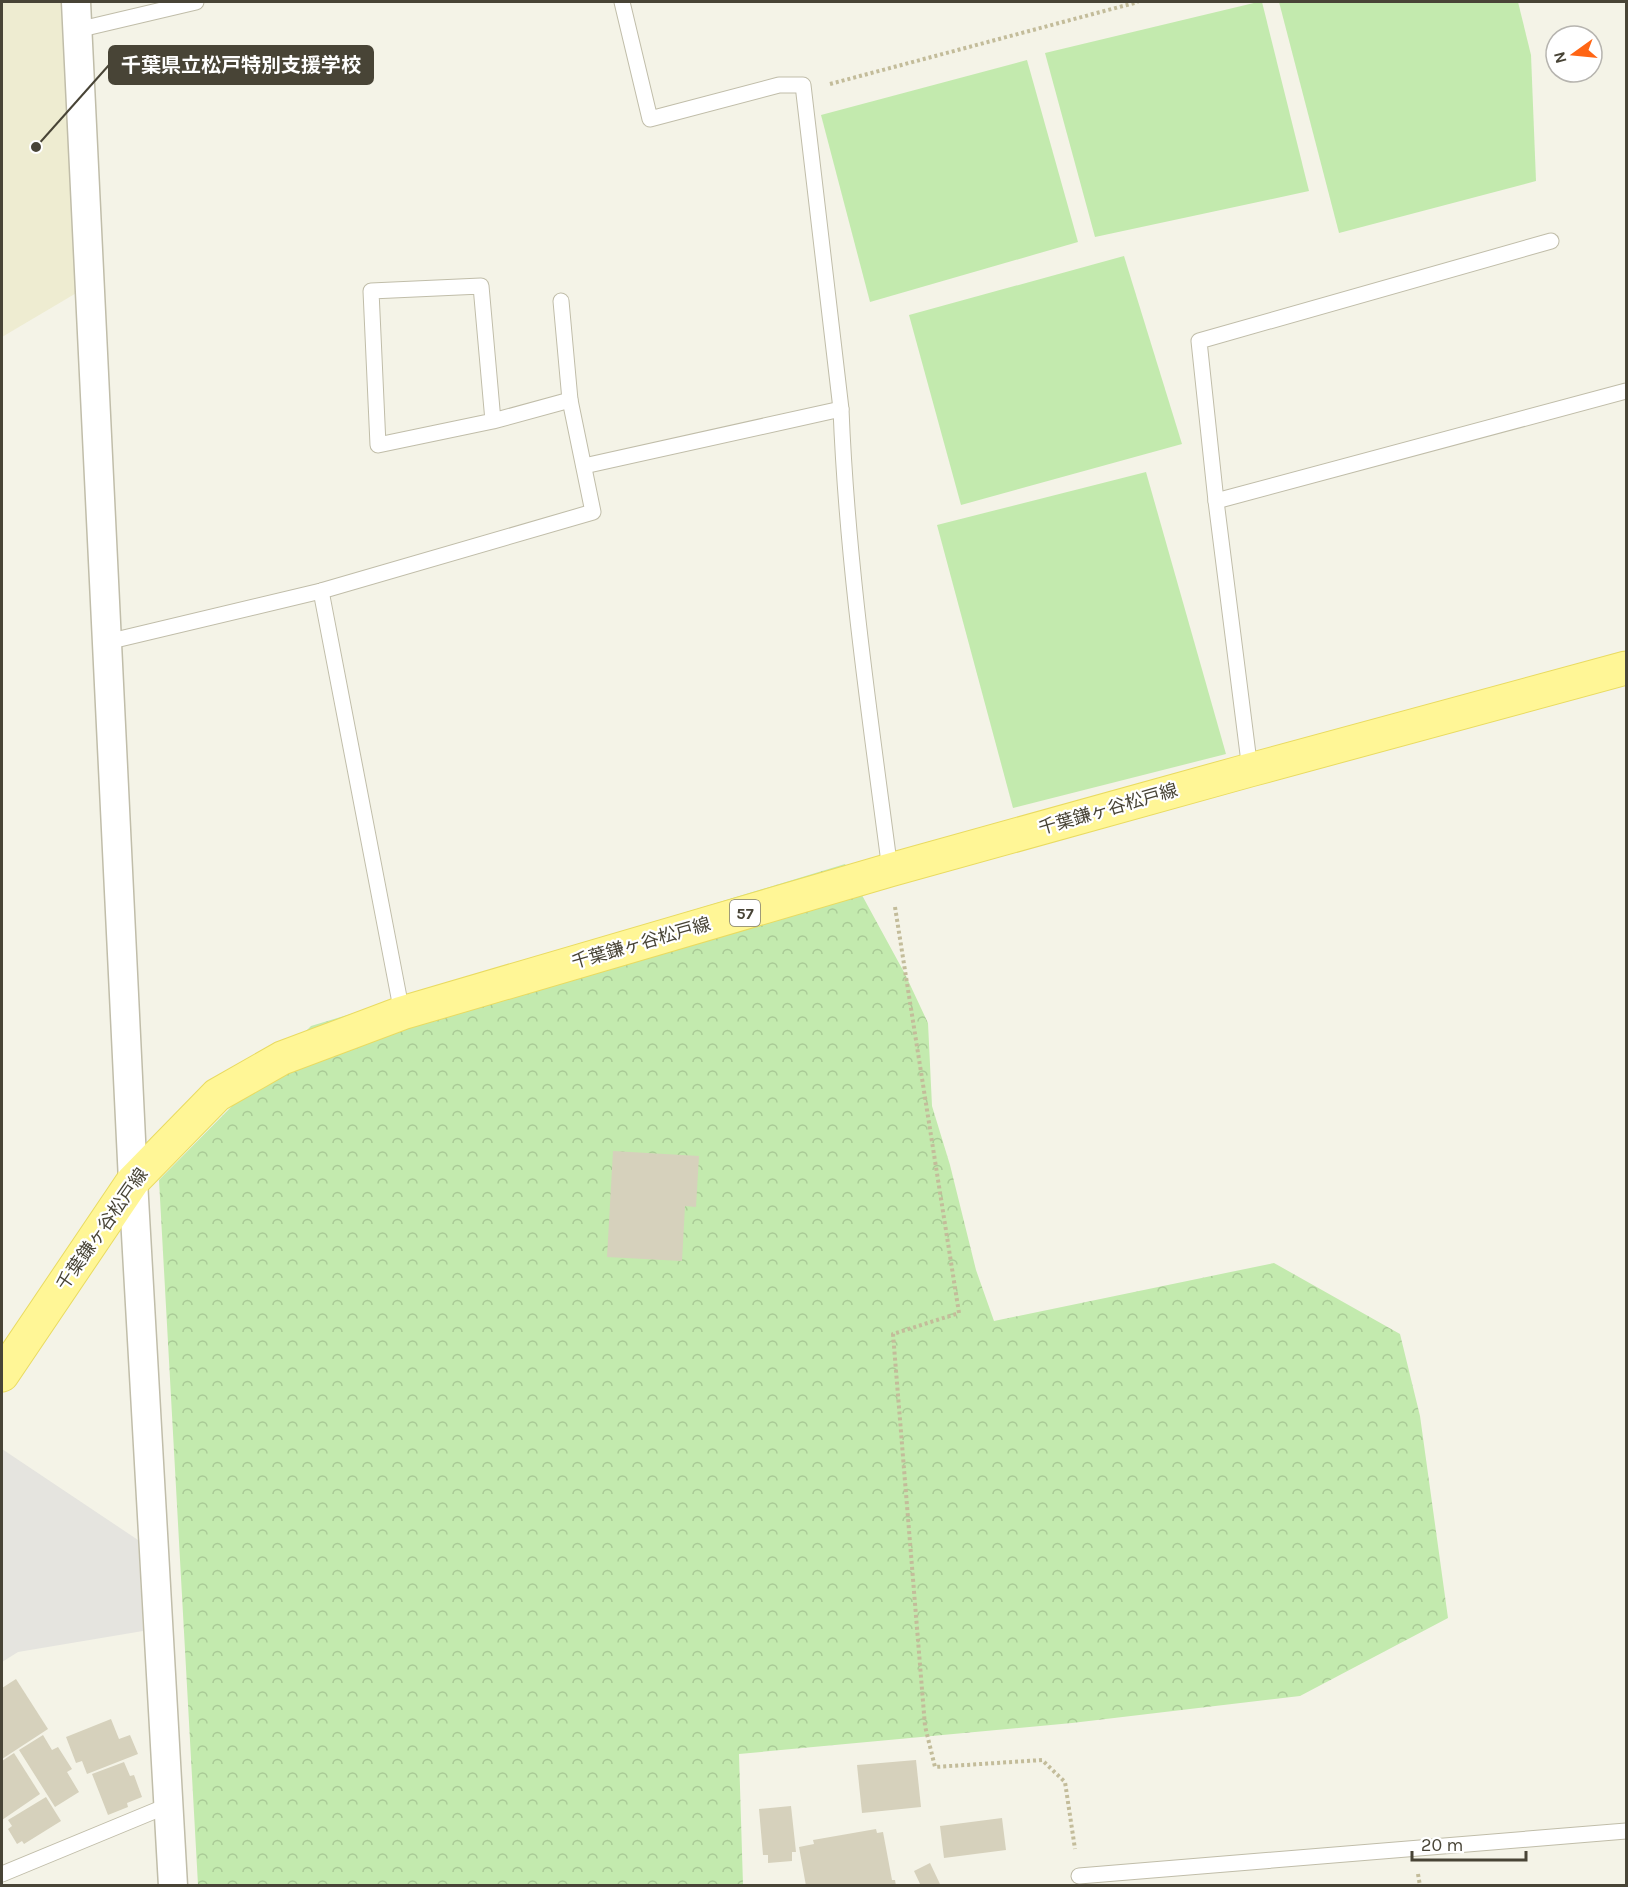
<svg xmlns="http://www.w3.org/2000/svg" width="1628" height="1887" viewBox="0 0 1628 1887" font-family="Karla,'Noto Sans JP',sans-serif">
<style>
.education{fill:#eeecd1}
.forest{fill:url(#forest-crowns)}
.garden{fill:#c3eaae}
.parking{fill:#e5e4df}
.building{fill:#d6d1bc}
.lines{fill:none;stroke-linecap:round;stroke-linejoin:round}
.lane-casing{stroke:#c0bda9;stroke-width:17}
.street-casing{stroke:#c0bda9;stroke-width:31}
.primary-casing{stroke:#e9db61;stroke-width:35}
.path{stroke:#c3bc9a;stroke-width:4;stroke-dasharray:3 3;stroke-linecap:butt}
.lane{stroke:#fff;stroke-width:15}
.street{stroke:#fff;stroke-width:28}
.primary{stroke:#fff696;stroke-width:33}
.labels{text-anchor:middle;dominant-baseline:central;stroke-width:4.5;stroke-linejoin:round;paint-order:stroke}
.shield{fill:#fff;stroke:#7f7c72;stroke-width:1.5}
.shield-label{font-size:16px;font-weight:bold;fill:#484436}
.street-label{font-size:18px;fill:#484436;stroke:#fff}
.leader{fill:none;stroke:#484436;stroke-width:2}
.callout-dot{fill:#484436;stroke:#fff;stroke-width:2}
.callout{fill:#484436;stroke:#484436;stroke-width:2}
.callout-label{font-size:20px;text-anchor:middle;font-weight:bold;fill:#fff}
</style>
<defs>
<pattern id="forest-crowns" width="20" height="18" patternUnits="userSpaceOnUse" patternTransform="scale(1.5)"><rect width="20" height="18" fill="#c3eaae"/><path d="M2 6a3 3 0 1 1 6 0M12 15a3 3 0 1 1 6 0" fill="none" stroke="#a9ca96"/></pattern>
</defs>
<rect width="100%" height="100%" fill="#f4f3e7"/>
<polygon class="education" points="2,2 63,2 78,292 2,337"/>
<polygon class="forest" points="845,864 905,974 928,1023 932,1106 950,1165 976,1270 994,1321 1274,1263 1400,1334 1420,1416 1448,1618 1300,1696 1072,1723 739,1754 743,1885 198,1885 159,1180 311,1026"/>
<g class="garden">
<polygon points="1258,2 1262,2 1309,191 1095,237 1045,53"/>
<polygon points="1279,2 1518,2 1531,55 1536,181 1339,233"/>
<polygon points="1027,60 1078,242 870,302 821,115"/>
<polygon points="1124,256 1182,444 961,505 909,315"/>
<polygon points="1146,472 1226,754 1013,808 937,525"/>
</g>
<polygon class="parking" points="2,1449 138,1540 143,1631 18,1652 2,1662"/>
<g class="building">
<polygon points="613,1151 699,1156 696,1207 685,1206 682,1261 607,1257"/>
<polygon points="16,1679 48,1729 2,1759 2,1688"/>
<polygon points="111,1719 119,1739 130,1735 138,1754 87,1774 82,1761 76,1763 66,1737"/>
<polygon points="43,1735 52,1750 58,1747 72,1769 67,1772 79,1792 55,1807 19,1750"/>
<polygon points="14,1753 40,1794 2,1820 2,1761"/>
<polygon points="916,1760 921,1807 862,1813 857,1765"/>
<polygon points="124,1762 130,1776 134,1775 142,1797 127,1803 128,1807 108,1815 92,1774"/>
<polygon points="46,1797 61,1821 24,1844 22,1841 17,1844 8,1829 12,1826 8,1820"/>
<polygon points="791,1806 796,1852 792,1852 792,1861 768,1863 768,1855 763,1855 759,1809"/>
<polygon points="1002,1818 1006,1850 944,1858 940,1826"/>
<polygon points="876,1829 877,1833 883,1832 892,1880 895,1880 896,1886 806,1886 799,1847 814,1844 813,1840"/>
<polygon points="930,1863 940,1884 936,1886 921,1886 914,1871"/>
</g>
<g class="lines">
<defs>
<g id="lane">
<path d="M622,2L650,119L779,85H803L841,409C847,563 870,717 890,870"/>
<polyline points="77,30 196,2"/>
<polyline points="493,421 481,286 371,291 378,445 493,421 570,400"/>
<polyline points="584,466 841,409"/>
<polyline points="1216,501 1626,391"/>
<polyline points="321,591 402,1013"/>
<polyline points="107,642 321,591 593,512 570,400 561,301"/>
<polyline points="1250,770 1216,501 1199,341 1551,241"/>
<polyline points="2,1874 169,1805"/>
<polyline points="1079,1876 1626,1831"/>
</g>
<polyline id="street" points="76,2 133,1181 173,1886"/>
<polyline id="primary" points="2,1375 133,1181 217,1095 282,1058 402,1013 890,870 1250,770 1626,668"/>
</defs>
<use href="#lane" class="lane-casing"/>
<use href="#street" class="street-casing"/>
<use href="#primary" class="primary-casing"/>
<g class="path">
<polyline points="830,84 1138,2"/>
<polyline points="895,907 959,1313 893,1334 925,1726 935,1767 1042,1760 1065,1782 1075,1849"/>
<polyline points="1418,1874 1420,1886"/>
</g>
<use href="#lane" class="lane"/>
<use href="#street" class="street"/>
<use href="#primary" class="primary"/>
</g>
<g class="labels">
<rect class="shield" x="730" y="900" width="30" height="26" rx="4.5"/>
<g class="shield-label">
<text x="745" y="913">57</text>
</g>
<g class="street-label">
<text transform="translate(1108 809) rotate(-16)">千葉鎌ヶ谷松戸線</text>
<text transform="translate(641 943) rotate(-16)">千葉鎌ヶ谷松戸線</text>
<text transform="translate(102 1229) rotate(-55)">千葉鎌ヶ谷松戸線</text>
</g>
</g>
<path class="leader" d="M36 147L109 65"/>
<circle class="callout-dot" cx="36" cy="147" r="6"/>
<rect class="callout" x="109" y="46" width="264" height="38" rx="6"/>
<g class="callout-label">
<text x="241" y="72">千葉県立松戸特別支援学校</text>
</g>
<rect width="1628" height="1887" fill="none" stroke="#484436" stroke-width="6"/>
<g transform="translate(1574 54) rotate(255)"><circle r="28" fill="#ffffff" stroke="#b6b4af" stroke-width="1.5"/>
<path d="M0-4.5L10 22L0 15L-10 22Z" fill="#ff6514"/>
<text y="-9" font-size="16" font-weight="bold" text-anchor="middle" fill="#484436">N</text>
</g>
<path d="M1412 1851v9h114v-9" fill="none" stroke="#484436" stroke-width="3"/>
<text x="1421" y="1851" font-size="18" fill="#484436" stroke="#ffffff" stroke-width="4.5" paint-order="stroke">20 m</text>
</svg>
